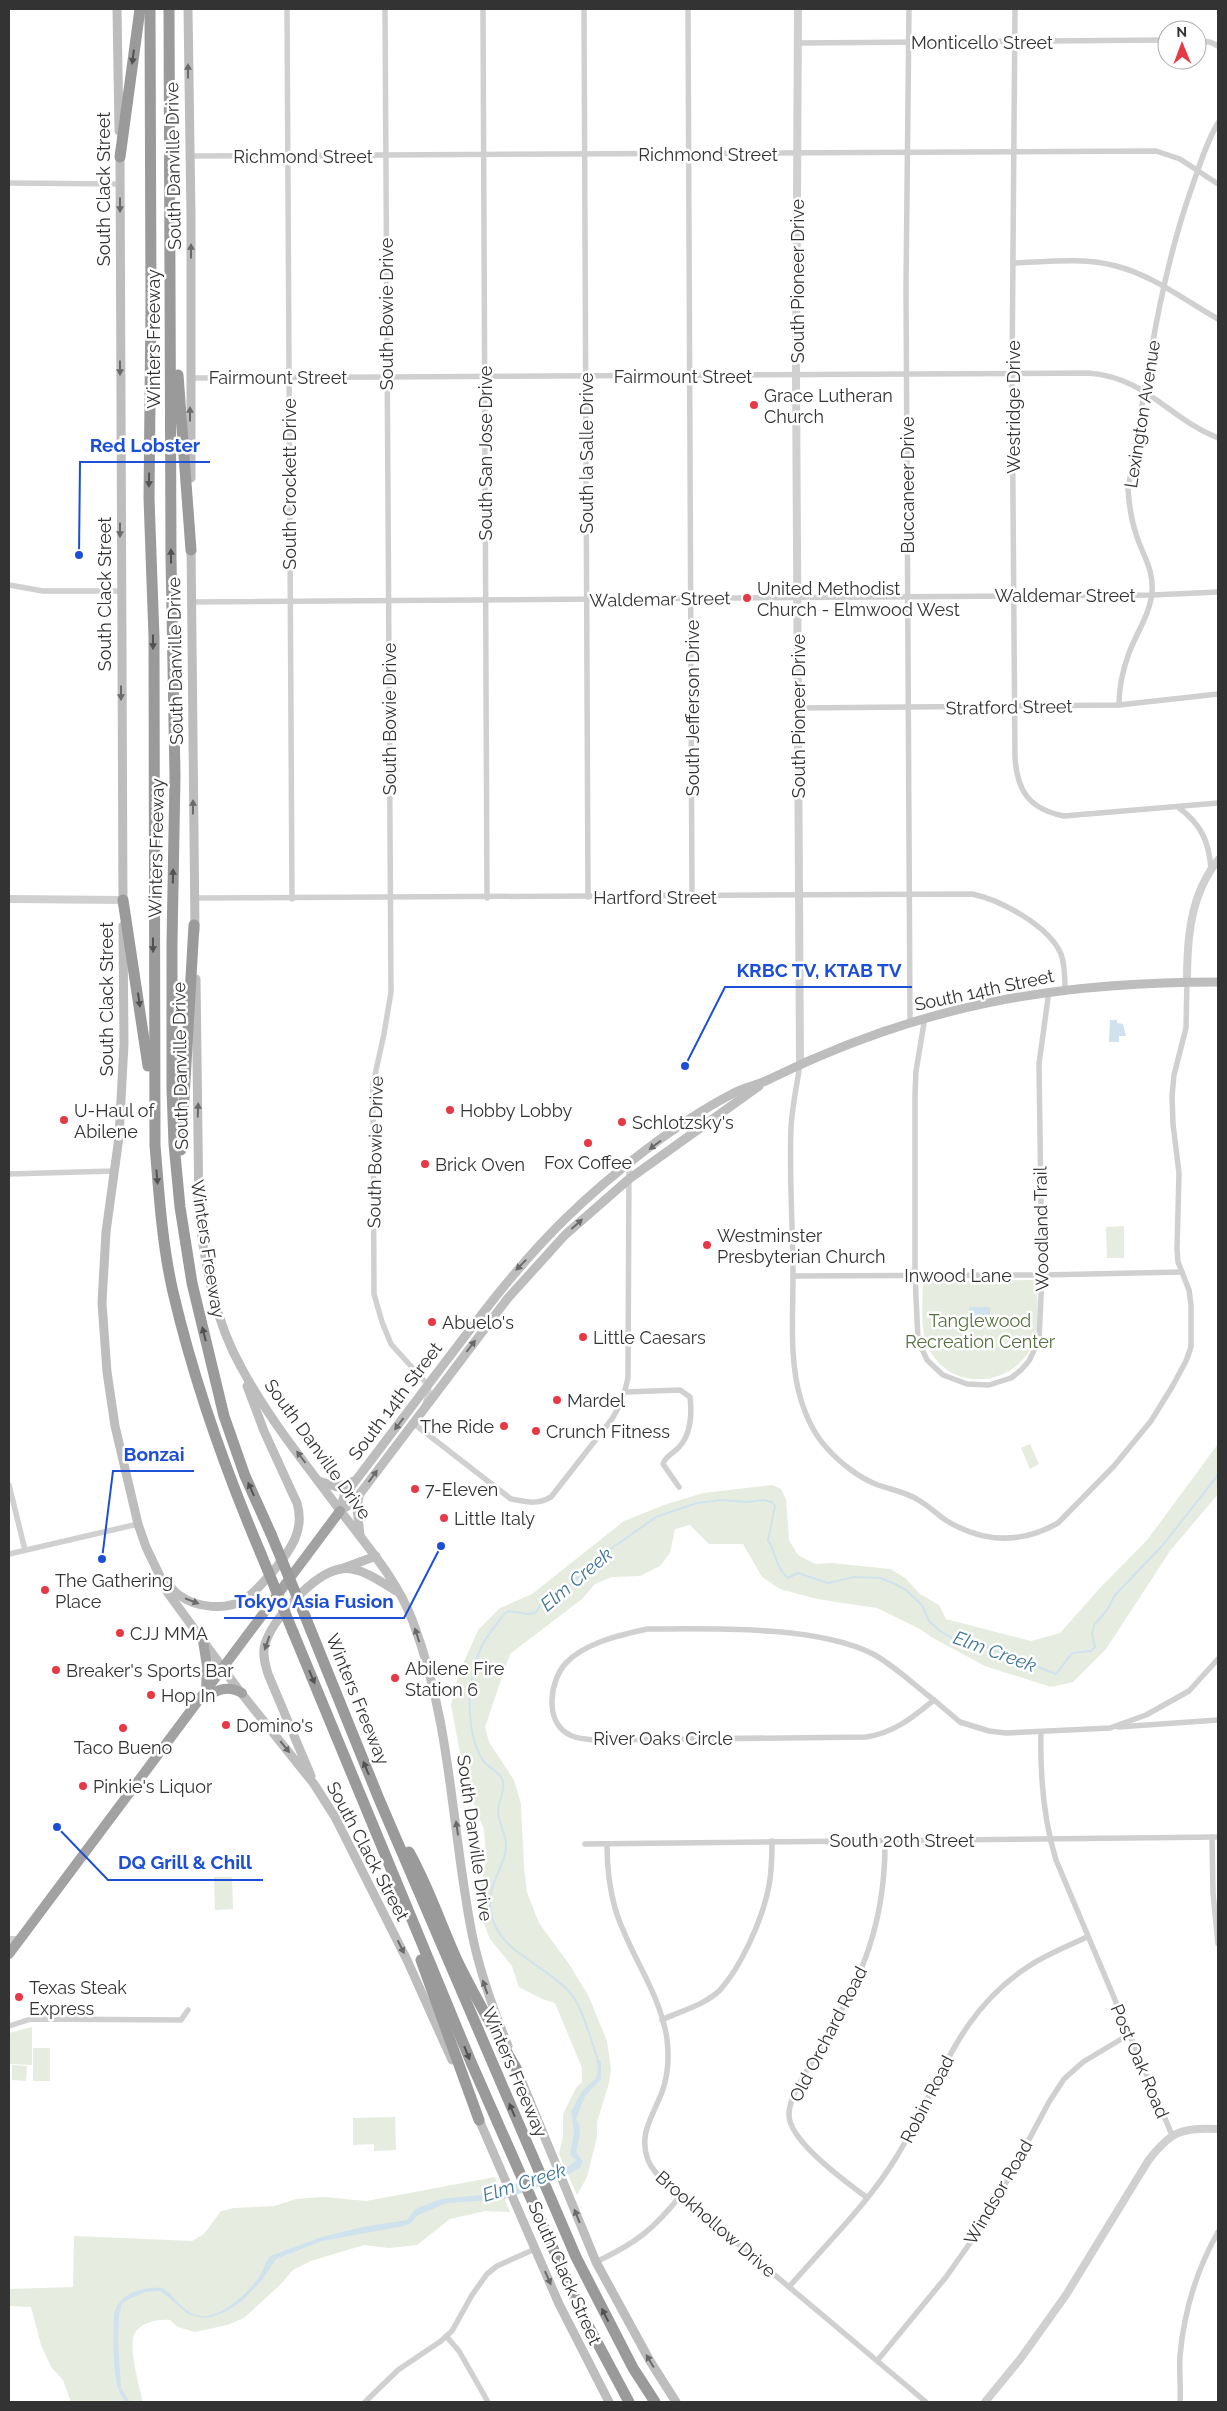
<svg xmlns="http://www.w3.org/2000/svg" width="1227" height="2411" viewBox="0 0 1227 2411" font-family="Raleway,sans-serif">
<style>
.green{fill:#e6ecdf}
.water{fill:#cfe2ee}
.lines{fill:none;stroke-linecap:round;stroke-linejoin:round}
.stream{stroke:#cfe2ee;stroke-width:2}
.minor{stroke:#d0d0d0;stroke-width:5.5}
.tertiary{stroke:#d0d0d0;stroke-width:8}
.secondary{stroke:#bdbdbd;stroke-width:9}
.trunk{stroke:#a2a2a2;stroke-width:10}
.motorway{stroke:#9a9a9a;stroke-width:11}
.motorway-bridge{stroke:#9a9a9a;stroke-width:11}
.oneway{fill:#525252}
.oneway2{fill:#6a6a6a}
.poi-dot{fill:#e63946;stroke:#fff;stroke-width:2}
.labels{text-anchor:middle;dominant-baseline:central;stroke-width:5;stroke-linejoin:round;paint-order:stroke}
.street-label{font-size:18px;fill:#333;stroke:#fff}
.poi-label{font-size:18px;fill:#333;stroke:#fff;text-anchor:start}
.park-label{font-size:18px;fill:#56703f;stroke:#fff}
.water-label{font-size:19px;font-style:italic;fill:#3f7597;stroke:#fff}
.leader{fill:none;stroke:#1d4ed8;stroke-width:2}
.callout-dot{fill:#1d4ed8;stroke:#fff;stroke-width:2}
.callout-label{font-size:19px;text-anchor:middle;font-weight:bold;fill:#1d4ed8;stroke:#fff;stroke-width:5;stroke-linejoin:round;paint-order:stroke}
</style>
<rect width="100%" height="100%" fill="#fff"/>
<g class="green">
<polygon points="1124,1226 1124,1258 1107,1258 1106,1227"/>
<path d="M1037,1280C1037,1299 1040,1323 1034,1341C1017,1387 952,1394 929,1349C919,1330 923,1302 923,1281Z"/>
<polygon points="1030,1444 1039,1464 1030,1469 1021,1448"/>
<polygon points="1218,1444 1218,1494 1170,1551 1106,1649 1073,1682 1051,1687 985,1666 931,1637 920,1629 877,1608 817,1599 780,1589 762,1577 743,1544 709,1544 690,1525 675,1529 670,1553 660,1566 640,1576 612,1577 595,1584 582,1599 510,1654 485,1727 489,1742 514,1780 521,1804 524,1868 527,1892 539,1923 569,1964 588,1995 607,2041 611,2069 609,2083 597,2122 597,2137 587,2177 577,2195 559,2154 563,2136 563,2114 576,2088 582,2082 582,2068 555,2003 542,1999 519,1987 512,1966 490,1939 477,1907 486,1859 484,1829 466,1785 451,1705 459,1673 478,1630 500,1608 532,1594 624,1521 664,1505 703,1493 772,1485 781,1489 786,1499 789,1540 798,1555 815,1564 832,1563 890,1569 905,1578 920,1594 939,1605 946,1619 1031,1641 1060,1633 1100,1588 1148,1539"/>
<polygon points="214,1877 232,1877 233,1909 215,1910"/>
<polygon points="32,2027 32,2065 9,2064 9,2033"/>
<rect x="33" y="2048" width="17" height="33"/>
<polygon points="12,2065 27,2066 26,2081 12,2080"/>
<polygon points="395,2117 396,2150 374,2151 374,2144 353,2145 353,2118"/>
<path d="M495,2177L510,2212L485,2211L450,2219L417,2245L389,2248L364,2245L311,2261L293,2270L281,2284L244,2318L227,2325L195,2332L178,2327L170,2320C159,2319 141,2322 135,2333C127,2344 140,2389 143,2402H71L63,2380L51,2367L41,2345L31,2307L9,2306V2289L73,2287L74,2236L192,2241L204,2234L221,2211L234,2208L274,2206L296,2199L324,2197L366,2201Z"/>
</g>
<g class="water">
<polygon points="1110,1020 1117,1020 1117,1023 1123,1024 1126,1036 1119,1036 1119,1042 1109,1042"/>
<rect x="969" y="1307" width="21" height="11"/>
<path d="M596,2057L601,2062V2079L585,2096L576,2119L579,2124L580,2134L576,2152L583,2161L580,2168L557,2180L505,2199L447,2203L418,2215L411,2223L404,2226L322,2241L276,2259L262,2280L243,2300L227,2311L212,2317L203,2318L188,2314L161,2291L145,2292L127,2300L122,2304L119,2316L118,2341L121,2388L130,2402H126C110,2386 114,2338 114,2315C118,2293 143,2286 163,2288C173,2295 179,2306 189,2312C212,2327 244,2297 257,2280C263,2272 265,2263 270,2256L322,2237L362,2227L407,2220L415,2209L442,2199L481,2195L569,2166L576,2160L570,2155L574,2131L571,2112L582,2091L596,2078L598,2069Z"/>
</g>
<g class="lines">
<path class="stream" d="M597,2057C591,2040 585,2017 576,2001C557,1970 506,1956 494,1923C480,1887 507,1870 506,1843C505,1833 499,1823 498,1813C497,1802 508,1787 501,1777C496,1769 486,1767 482,1759C464,1728 467,1673 484,1642C490,1632 498,1623 504,1614L509,1611L527,1614L535,1613L544,1601L565,1590L598,1558L656,1517L697,1503L721,1500L747,1502L764,1500L772,1502L775,1506L768,1540C776,1553 776,1569 788,1578L798,1573L828,1583L854,1577L880,1578L895,1584L906,1590L922,1605L929,1621L939,1630L955,1640L972,1641L1056,1674L1072,1653L1091,1651L1095,1647L1092,1634L1094,1625L1107,1610L1115,1595L1162,1546L1218,1475"/>
<g class="minor">
<polyline points="287,9 292,899"/>
<polyline points="385,9 391,992 384,1034 373,1084 374,1294 382,1322 391,1344 428,1385 429,1392 425,1404"/>
<polyline points="483,9 487,898"/>
<polyline points="584,9 588,897"/>
<polyline points="688,9 692,897"/>
<polyline points="909,9 906,287 910,1021"/>
<path d="M1015,9L1012,373L1015,757C1017,791 1029,809 1064,816L1218,803"/>
<polyline points="1197,41 1210,42 1218,46"/>
<polyline points="798,43 1167,40"/>
<polyline points="189,156 1156,151 1180,159 1218,184"/>
<polyline points="9,183 120,184"/>
<path d="M1013,263C1046,262 1083,257 1116,266C1152,275 1186,301 1218,319"/>
<path d="M190,378L1088,373C1146,377 1168,418 1218,438"/>
<polyline points="9,585 43,591 121,591"/>
<polyline points="191,602 1152,595 1218,592"/>
<path d="M1119,705C1119,688 1123,669 1129,653C1137,632 1150,614 1152,592C1154,569 1142,554 1136,534C1131,519 1129,504 1128,489C1146,389 1157,286 1191,190C1199,167 1206,143 1218,123"/>
<polyline points="798,708 1119,705 1218,694"/>
<path d="M1178,807C1201,824 1209,841 1211,869"/>
<path d="M193,898L972,894C1001,900 1049,926 1061,954C1065,965 1065,978 1065,989"/>
<polyline points="925,1017 916,1071 915,1095 915,1275 918,1340 927,1360 943,1375 967,1384 989,1385 1011,1378 1021,1370 1029,1361 1039,1340 1042,1275 1039,1064 1049,991"/>
<path d="M800,1064C797,1085 792,1107 791,1128C789,1177 793,1227 793,1276C793,1316 789,1361 801,1400C806,1416 815,1435 826,1447C839,1462 859,1478 878,1485C892,1490 907,1492 920,1501C930,1507 938,1515 947,1521C984,1543 1021,1544 1058,1523L1114,1466L1151,1421L1172,1387L1186,1361L1191,1347V1305L1189,1290L1178,1262L1177,1249L1179,1173L1173,1124L1172,1096L1174,1075L1186,1028L1187,982"/>
<polyline points="9,1174 114,1171"/>
<polyline points="793,1276 1042,1275 1182,1272"/>
<path d="M625,1392L680,1390L690,1397C692,1413 691,1435 679,1447C674,1453 665,1456 663,1464L679,1487"/>
<path d="M413,1423L511,1499C527,1502 537,1505 551,1497L612,1419C620,1406 625,1393 628,1378L629,1164"/>
<polyline points="9,1485 25,1550"/>
<polyline points="9,1554 138,1524"/>
<path d="M647,1629C711,1629 816,1625 873,1654C895,1666 914,1685 934,1700C913,1717 894,1733 866,1737L594,1740C586,1739 576,1739 568,1734C544,1720 550,1680 566,1663C586,1642 621,1635 647,1629Z"/>
<polyline points="934,1700 960,1722 989,1731 1006,1733 1110,1728 1146,1715 1189,1691 1218,1659"/>
<polyline points="1118,1727 1218,1720"/>
<path d="M1041,1732C1040,1776 1043,1818 1056,1860L1172,2135"/>
<polyline points="1212,1837 1213,1893 1218,1944"/>
<polyline points="585,1844 1218,1837"/>
<path d="M607,1844C607,1866 609,1887 615,1908C628,1953 660,1991 667,2039C669,2056 668,2076 662,2092C653,2116 638,2134 648,2160C652,2171 662,2179 670,2187L926,2402"/>
<path d="M662,2020C680,2011 705,2005 720,1990C741,1967 762,1920 768,1890C772,1874 772,1857 772,1841"/>
<polyline points="9,2026 31,2019 181,2020 188,2010"/>
<path d="M866,2197C846,2182 789,2141 789,2115C789,2103 795,2092 800,2082C850,1997 886,1943 885,1840"/>
<path d="M596,2262C636,2243 653,2230 681,2195"/>
<path d="M789,2287C825,2245 868,2204 897,2156C940,2085 955,2014 1029,1966C1047,1954 1068,1946 1087,1937"/>
<polyline points="446,2336 459,2351 488,2402"/>
<polyline points="877,2361 946,2277 975,2236 1001,2192 1049,2102 1064,2079 1083,2062 1128,2035"/>
<polyline points="365,2402 398,2370 441,2341 452,2331 472,2295 487,2274 497,2266 535,2249"/>
<path d="M1180,2402C1181,2387 1179,2371 1180,2356C1184,2310 1196,2271 1218,2232"/>
</g>
<g class="tertiary">
<polyline points="798,9 796,375 800,1064"/>
<polyline points="9,899 123,900"/>
<path d="M1187,982C1187,939 1190,895 1218,860"/>
<polyline points="9,1940 19,1940"/>
<path d="M985,2402L1021,2358L1066,2295L1148,2161C1170,2132 1181,2127 1218,2129"/>
</g>
<g class="secondary">
<polyline points="117,9 119,131"/>
<polyline points="188,9 191,218 191,478"/>
<polyline points="120,151 123,906"/>
<polyline points="191,544 195,931"/>
<polyline points="123,926 124,1044 119,1137 106,1232 102,1303 107,1372 115,1426 138,1524 146,1547 168,1593 238,1689 314,1784 335,1817 407,1960 452,2060"/>
<path d="M196,979L199,1215C205,1266 215,1321 241,1367C268,1418 305,1463 339,1509C366,1545 397,1579 413,1622C452,1725 451,1828 472,1934C480,1973 493,2009 508,2046"/>
<polyline points="319,1481 337,1487 354,1481"/>
<polyline points="359,1496 357,1509 360,1535"/>
<path d="M340,1511L344,1496C372,1459 400,1422 428,1385C472,1327 513,1270 565,1219C610,1175 676,1123 732,1094C744,1087 759,1085 772,1078C921,1005 1053,982 1218,982"/>
<polyline points="340,1511 352,1503 359,1495 508,1298 565,1235 629,1179 759,1086"/>
<polyline points="341,1569 376,1556"/>
<path d="M166,1581C170,1586 174,1592 179,1595C196,1608 227,1611 245,1599C257,1591 266,1579 275,1569C291,1549 305,1530 297,1503L264,1431L247,1386"/>
<path d="M311,1776L268,1674C265,1664 262,1653 265,1644C273,1619 313,1574 340,1569C360,1566 380,1581 396,1591"/>
<polyline points="515,2065 596,2262 650,2361 676,2402"/>
<polyline points="477,2115 559,2304 609,2402"/>
</g>
<g class="trunk">
<polyline points="203,1641 207,1666 206,1690"/>
<path d="M201,1699C216,1691 226,1684 242,1693"/>
<polyline points="9,1954 340,1511"/>
</g>
<g class="motorway">
<path d="M150,9L151,305L149,498L154,637L155,1145C159,1194 162,1244 173,1292C194,1382 225,1469 261,1554"/>
<polyline points="169,9 171,558 175,776 172,943 172,1089 174,1144 180,1207 192,1283 224,1416 245,1476 271,1534"/>
<polyline points="120,157 140,9"/>
<polyline points="178,375 191,550"/>
<polyline points="123,900 148,1066"/>
<polyline points="181,1150 194,925"/>
<polyline points="305,1616 379,1799 576,2257 633,2368 655,2402"/>
<polyline points="293,1632 471,2062 582,2314 629,2402"/>
<path d="M409,1852C428,1886 440,1922 456,1958C474,1996 496,2033 517,2070"/>
<polyline points="421,1960 479,2120"/>
</g>
<g class="motorway-bridge">
<polyline points="271,1534 305,1616"/>
<polyline points="261,1554 293,1632"/>
</g>
</g>
<defs><path id="oneway-solid" d="M-6-.8H1V-3.2L6.5 0L1 3.2V.8H-6Z" transform="scale(1.25)"/></defs>
<g class="oneway">
<use href="#oneway-solid" transform="translate(133 57) rotate(97)"/>
<use href="#oneway-solid" transform="translate(149 480) rotate(91)"/>
<use href="#oneway-solid" transform="translate(171 556) rotate(-90)"/>
<use href="#oneway-solid" transform="translate(153 642) rotate(90)"/>
<use href="#oneway-solid" transform="translate(173 876) rotate(-89)"/>
<use href="#oneway-solid" transform="translate(153 945) rotate(90)"/>
<use href="#oneway-solid" transform="translate(139 1000) rotate(82)"/>
<use href="#oneway-solid" transform="translate(157 1177) rotate(85)"/>
<use href="#oneway-solid" transform="translate(204 1334) rotate(-104)"/>
<use href="#oneway-solid" transform="translate(251 1489) rotate(-114)"/>
<use href="#oneway-solid" transform="translate(312 1677) rotate(67)"/>
<use href="#oneway-solid" transform="translate(366 1768) rotate(-112)"/>
<use href="#oneway-solid" transform="translate(467 2053) rotate(68)"/>
<use href="#oneway-solid" transform="translate(512 2110) rotate(-113)"/>
<use href="#oneway-solid" transform="translate(605 2315) rotate(-117)"/>
</g>
<g class="oneway2">
<use href="#oneway-solid" transform="translate(188 71) rotate(-90)"/>
<use href="#oneway-solid" transform="translate(120 205) rotate(90)"/>
<use href="#oneway-solid" transform="translate(191 251) rotate(-90)"/>
<use href="#oneway-solid" transform="translate(120 368) rotate(90)"/>
<use href="#oneway-solid" transform="translate(190 414) rotate(-90)"/>
<use href="#oneway-solid" transform="translate(120 530) rotate(90)"/>
<use href="#oneway-solid" transform="translate(121 693) rotate(90)"/>
<use href="#oneway-solid" transform="translate(193 807) rotate(-90)"/>
<use href="#oneway-solid" transform="translate(198 1110) rotate(-88)"/>
<use href="#oneway-solid" transform="translate(655 1145) rotate(143)"/>
<use href="#oneway-solid" transform="translate(577 1224) rotate(-42)"/>
<use href="#oneway-solid" transform="translate(521 1265) rotate(134)"/>
<use href="#oneway-solid" transform="translate(471 1346) rotate(-53)"/>
<use href="#oneway-solid" transform="translate(399 1424) rotate(127)"/>
<use href="#oneway-solid" transform="translate(301 1457) rotate(-127)"/>
<use href="#oneway-solid" transform="translate(373 1476) rotate(-54)"/>
<use href="#oneway-solid" transform="translate(192 1601) rotate(21)"/>
<use href="#oneway-solid" transform="translate(417 1635) rotate(-108)"/>
<use href="#oneway-solid" transform="translate(267 1643) rotate(109)"/>
<use href="#oneway-solid" transform="translate(285 1747) rotate(51)"/>
<use href="#oneway-solid" transform="translate(457 1828) rotate(-98)"/>
<use href="#oneway-solid" transform="translate(401 1947) rotate(64)"/>
<use href="#oneway-solid" transform="translate(485 1987) rotate(-109)"/>
<use href="#oneway-solid" transform="translate(577 2216) rotate(-112)"/>
<use href="#oneway-solid" transform="translate(548 2278) rotate(66)"/>
<use href="#oneway-solid" transform="translate(650 2361) rotate(-121)"/>
</g>
<g class="poi-dot">
<circle cx="754" cy="405" r="5"/>
<circle cx="747" cy="598" r="5"/>
<circle cx="450" cy="1110" r="5"/>
<circle cx="64" cy="1120" r="5"/>
<circle cx="622" cy="1122" r="5"/>
<circle cx="588" cy="1143" r="5"/>
<circle cx="425" cy="1164" r="5"/>
<circle cx="707" cy="1245" r="5"/>
<circle cx="432" cy="1322" r="5"/>
<circle cx="583" cy="1337" r="5"/>
<circle cx="557" cy="1400" r="5"/>
<circle cx="504" cy="1426" r="5"/>
<circle cx="536" cy="1431" r="5"/>
<circle cx="415" cy="1489" r="5"/>
<circle cx="444" cy="1518" r="5"/>
<circle cx="45" cy="1590" r="5"/>
<circle cx="120" cy="1633" r="5"/>
<circle cx="56" cy="1670" r="5"/>
<circle cx="395" cy="1678" r="5"/>
<circle cx="151" cy="1695" r="5"/>
<circle cx="226" cy="1725" r="5"/>
<circle cx="123" cy="1728" r="5"/>
<circle cx="83" cy="1786" r="5"/>
<circle cx="19" cy="1997" r="5"/>
</g>
<g class="labels">
<g class="street-label">
<text x="982" y="42">Monticello Street</text>
<text x="708" y="154">Richmond Street</text>
<text x="303" y="156">Richmond Street</text>
<text transform="translate(173 166) rotate(-91)">South Danville Drive</text>
<text transform="translate(103 189) rotate(-90)">South Clack Street</text>
<text transform="translate(797 281) rotate(-90)">South Pioneer Drive</text>
<text transform="translate(386 314) rotate(-90)">South Bowie Drive</text>
<text transform="translate(153 339) rotate(-90)">Winters Freeway</text>
<text x="683" y="376">Fairmount Street</text>
<text x="278" y="377">Fairmount Street</text>
<text transform="translate(1013 407) rotate(-90)">Westridge Drive</text>
<text transform="translate(1142 414) rotate(-81)">Lexington Avenue</text>
<text transform="translate(485 453) rotate(-90)">South San Jose Drive</text>
<text transform="translate(586 453) rotate(-90)">South la Salle Drive</text>
<text transform="translate(289 484) rotate(-90)">South Crockett Drive</text>
<text transform="translate(907 485) rotate(-90)">Buccaneer Drive</text>
<text transform="translate(104 594) rotate(-90)">South Clack Street</text>
<text x="1065" y="595">Waldemar Street</text>
<text transform="translate(660 599) rotate(-1)">Waldemar Street</text>
<text transform="translate(175 661) rotate(-91)">South Danville Drive</text>
<text transform="translate(1009 707) rotate(-1)">Stratford Street</text>
<text transform="translate(692 708) rotate(-90)">South Jefferson Drive</text>
<text transform="translate(798 716) rotate(-90)">South Pioneer Drive</text>
<text transform="translate(389 719) rotate(-90)">South Bowie Drive</text>
<text transform="translate(156 848) rotate(-89)">Winters Freeway</text>
<text x="655" y="897">Hartford Street</text>
<text transform="translate(984 990) rotate(-12)">South 14th Street</text>
<text transform="translate(106 999) rotate(-90)">South Clack Street</text>
<text transform="translate(180 1066) rotate(-91)">South Danville Drive</text>
<text transform="translate(375 1152) rotate(-89)">South Bowie Drive</text>
<text transform="translate(1041 1229) rotate(-91)">Woodland Trail</text>
<text transform="translate(208 1249) rotate(81)">Winters Freeway</text>
<text x="958" y="1275">Inwood Lane</text>
<text transform="translate(395 1401) rotate(-53)">South 14th Street</text>
<text transform="translate(318 1449) rotate(54)">South Danville Drive</text>
<text transform="translate(358 1699) rotate(68)">Winters Freeway</text>
<text x="663" y="1738">River Oaks Circle</text>
<text transform="translate(475 1838) rotate(82)">South Danville Drive</text>
<text x="902" y="1840">South 20th Street</text>
<text transform="translate(368 1851) rotate(62)">South Clack Street</text>
<text transform="translate(828 2034) rotate(-63)">Old Orchard Road</text>
<text transform="translate(1140 2061) rotate(67)">Post Oak Road</text>
<text transform="translate(515 2072) rotate(67)">Winters Freeway</text>
<text transform="translate(927 2099) rotate(-63)">Robin Road</text>
<text transform="translate(998 2192) rotate(-60)">Windsor Road</text>
<text transform="translate(716 2224) rotate(41)">Brookhollow Drive</text>
<text transform="translate(565 2273) rotate(66)">South Clack Street</text>
</g>
<g class="poi-label">
<text x="764" y="395">Grace Lutheran<tspan x="764" dy="21">Church</tspan></text>
<text x="757" y="588">United Methodist<tspan x="757" dy="21">Church - Elmwood West</tspan></text>
<text x="74" y="1110">U-Haul of<tspan x="74" dy="21">Abilene</tspan></text>
<text x="460" y="1110">Hobby Lobby</text>
<text x="632" y="1122">Schlotzsky's</text>
<text x="588" y="1162" text-anchor="middle">Fox Coffee</text>
<text x="435" y="1164">Brick Oven</text>
<text x="717" y="1235">Westminster<tspan x="717" dy="21">Presbyterian Church</tspan></text>
<text x="442" y="1322">Abuelo's</text>
<text x="593" y="1337">Little Caesars</text>
<text x="567" y="1400">Mardel</text>
<text x="494" y="1426" text-anchor="end">The Ride</text>
<text x="546" y="1431">Crunch Fitness</text>
<text x="425" y="1489">7-Eleven</text>
<text x="454" y="1518">Little Italy</text>
<text x="55" y="1580">The Gathering<tspan x="55" dy="21">Place</tspan></text>
<text x="130" y="1633">CJJ MMA</text>
<text x="405" y="1668">Abilene Fire<tspan x="405" dy="21">Station 6</tspan></text>
<text x="66" y="1670">Breaker's Sports Bar</text>
<text x="161" y="1695">Hop In</text>
<text x="236" y="1725">Domino's</text>
<text x="123" y="1747" text-anchor="middle">Taco Bueno</text>
<text x="93" y="1786">Pinkie's Liquor</text>
<text x="29" y="1987">Texas Steak<tspan x="29" dy="21">Express</tspan></text>
</g>
<g class="park-label">
<text x="980" y="1320">Tanglewood<tspan x="980" dy="21">Recreation Center</tspan></text>
</g>
<g class="water-label">
<text transform="translate(576 1579) rotate(-40)">Elm Creek</text>
<text transform="translate(995 1651) rotate(20)">Elm Creek</text>
<text transform="translate(524 2182) rotate(-18)">Elm Creek</text>
</g>
</g>
<path class="leader" d="M79 555L80 462H210M685 1066L725 987H912M102 1559L113 1471H194M441 1546L404 1618H224M57 1827L108 1880H263"/>
<g class="callout-dot">
<circle cx="79" cy="555" r="5"/>
<circle cx="685" cy="1066" r="5"/>
<circle cx="102" cy="1559" r="5"/>
<circle cx="441" cy="1546" r="5"/>
<circle cx="57" cy="1827" r="5"/>
</g>
<g class="callout-label">
<text x="145" y="452">Red Lobster</text>
<text x="819" y="977">KRBC TV, KTAB TV</text>
<text x="154" y="1461">Bonzai</text>
<text x="314" y="1608">Tokyo Asia Fusion</text>
<text x="185" y="1869">DQ Grill &amp; Chill</text>
</g>
<rect width="1227" height="2411" fill="none" stroke="#333333" stroke-width="20"/>
<g transform="translate(1182 45) rotate(359)"><circle r="24" fill="#ffffff" stroke="#adadad"/>
<path d="M0-4L9 19L0 12L-9 19Z" fill="#e63946"/>
<text y="-8" font-size="14" font-weight="bold" text-anchor="middle" fill="#333333">N</text>
</g>
</svg>
